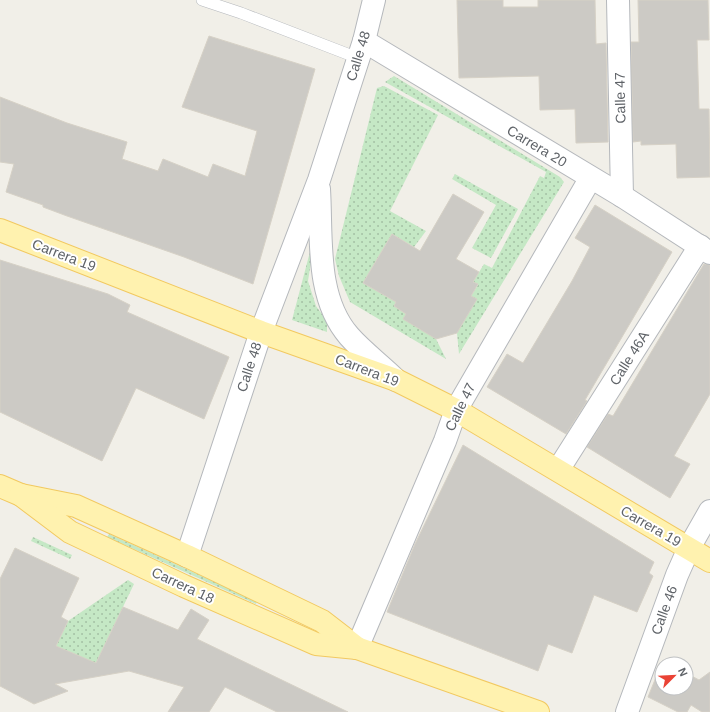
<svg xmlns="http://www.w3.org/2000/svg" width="710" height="712" viewBox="0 0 710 712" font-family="Helvetica,sans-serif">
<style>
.garden{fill:url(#garden-dots)}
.building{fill:#cccac5;stroke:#d6d1c6}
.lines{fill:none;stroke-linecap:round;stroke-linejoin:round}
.service-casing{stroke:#b5b8bc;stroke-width:12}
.minor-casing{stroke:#b5b8bc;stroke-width:24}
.tertiary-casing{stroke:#b5b8bc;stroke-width:24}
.primary-casing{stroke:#f2c960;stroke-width:24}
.service{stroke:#fff;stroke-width:11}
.minor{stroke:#fff;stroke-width:22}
.tertiary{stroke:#fff;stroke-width:22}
.primary{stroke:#fff2af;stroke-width:22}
.labels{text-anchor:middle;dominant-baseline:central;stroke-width:4;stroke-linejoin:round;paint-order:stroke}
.street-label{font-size:14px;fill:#5f6368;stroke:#fff}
</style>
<defs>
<pattern id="garden-dots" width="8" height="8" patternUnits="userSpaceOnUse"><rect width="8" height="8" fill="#c5e8c5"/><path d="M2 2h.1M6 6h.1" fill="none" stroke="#a3c0a4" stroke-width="1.8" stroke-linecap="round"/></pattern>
</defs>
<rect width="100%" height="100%" fill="#f1efe8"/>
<g class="garden">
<polygon points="394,76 560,177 564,182 459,354 457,333 476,300 471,296 478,285 473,282 484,264 492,268 540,176 544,178 546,172 385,82"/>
<polygon points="384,86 438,115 390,211 426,231 414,247 392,234 363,283 396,302 394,306 406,314 436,339 446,359 350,302 339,276 335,259 377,88"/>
<polygon points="455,174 518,209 491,258 472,248 496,205 452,179"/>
<polygon points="311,248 313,249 308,281 316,306 327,321 327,332 292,320"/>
<polygon points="109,534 257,601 256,604 107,537"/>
<polygon points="33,537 72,555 70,559 31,541"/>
<polygon points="128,580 134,584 96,663 51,657 68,621"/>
</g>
<g class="building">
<polygon points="457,0 503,0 503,7 538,7 538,0 595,0 596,44 606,43 608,142 576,143 575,109 540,110 539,76 459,78"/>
<polygon points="638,0 708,0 709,40 697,40 699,109 709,109 710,177 677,178 676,144 641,145 641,141 633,142 631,42 639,42"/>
<polygon points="209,36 315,69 253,284 184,257 67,216 43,207 43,205 6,192 14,164 0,162 0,97 67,123 127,142 122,159 158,171 163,159 208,177 213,164 245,176 257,131 182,107"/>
<polygon points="453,194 484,212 456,259 479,272 473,282 478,284 471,296 477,299 457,333 436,339 403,319 406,314 394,306 396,302 363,283 392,234 420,251"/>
<polygon points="595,205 672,252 585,400 587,401 566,434 487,387 507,354 523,363 572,281 590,247 575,238"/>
<polygon points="0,260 108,294 130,305 127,312 229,357 204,419 136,388 102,461 0,412"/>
<polygon points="704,264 710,265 710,394 674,456 690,464 670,498 587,447 608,414 613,416"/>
<polygon points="463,445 654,562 649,573 653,576 637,612 594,595 572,653 548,644 538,671 387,612 415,544"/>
<polygon points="15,548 79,578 61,617 68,621 56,646 96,663 123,607 178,630 191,609 209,620 197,639 348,712 277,712 225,687 209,712 168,712 184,687 129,671 55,684 68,691 34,704 0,686 0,579"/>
<polygon points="663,660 670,664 662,664 662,688 686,688 686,673 699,680 710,672 710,712 702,712 691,705 687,712 678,712 648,697"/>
</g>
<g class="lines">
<defs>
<polyline id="service" points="202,0 241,13 358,58"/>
<g id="minor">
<polyline points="618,0 622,196"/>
<polyline points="364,41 622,196 710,253"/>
<polyline points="558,470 700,246"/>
<polyline points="357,648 445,441 456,410 590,179"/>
<polyline points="627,712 677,575 689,548 710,511"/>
</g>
<g id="tertiary">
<path d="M319,189C322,237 315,297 349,336C363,352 381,365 396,380"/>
<polyline points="187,556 261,332 319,180 364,41 374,0"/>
</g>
<g id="primary">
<polyline points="0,230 261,332 396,380 456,410 710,561"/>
<polyline points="0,486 21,495 76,506 187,556 322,621 357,648"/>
<polyline points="21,495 70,532 184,586 316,644 357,648 538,712"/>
</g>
</defs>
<use href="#service" class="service-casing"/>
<use href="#minor" class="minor-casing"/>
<use href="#tertiary" class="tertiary-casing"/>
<use href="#primary" class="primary-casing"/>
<use href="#service" class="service"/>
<use href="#minor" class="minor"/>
<use href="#tertiary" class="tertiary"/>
<use href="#primary" class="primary"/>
</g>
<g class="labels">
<g class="street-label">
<text transform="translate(358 56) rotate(-73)">Calle 48</text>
<text transform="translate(620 98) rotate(-91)">Calle 47</text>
<text transform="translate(537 146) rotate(31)">Carrera 20</text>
<text transform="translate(64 255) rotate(21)">Carrera 19</text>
<text transform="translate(629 358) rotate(-58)">Calle 46A</text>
<text transform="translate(249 367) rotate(-72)">Calle 48</text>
<text transform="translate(367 370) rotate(21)">Carrera 19</text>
<text transform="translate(460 407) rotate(-64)">Calle 47</text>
<text transform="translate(651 526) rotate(30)">Carrera 19</text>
<text transform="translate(183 585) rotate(25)">Carrera 18</text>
<text transform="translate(664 610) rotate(-70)">Calle 46</text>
</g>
</g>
<g transform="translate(674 676) rotate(66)"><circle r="19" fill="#ffffff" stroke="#bfc1c3"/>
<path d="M0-3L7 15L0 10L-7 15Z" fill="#ea4335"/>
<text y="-6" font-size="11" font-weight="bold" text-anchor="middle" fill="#5f6368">N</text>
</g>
</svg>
